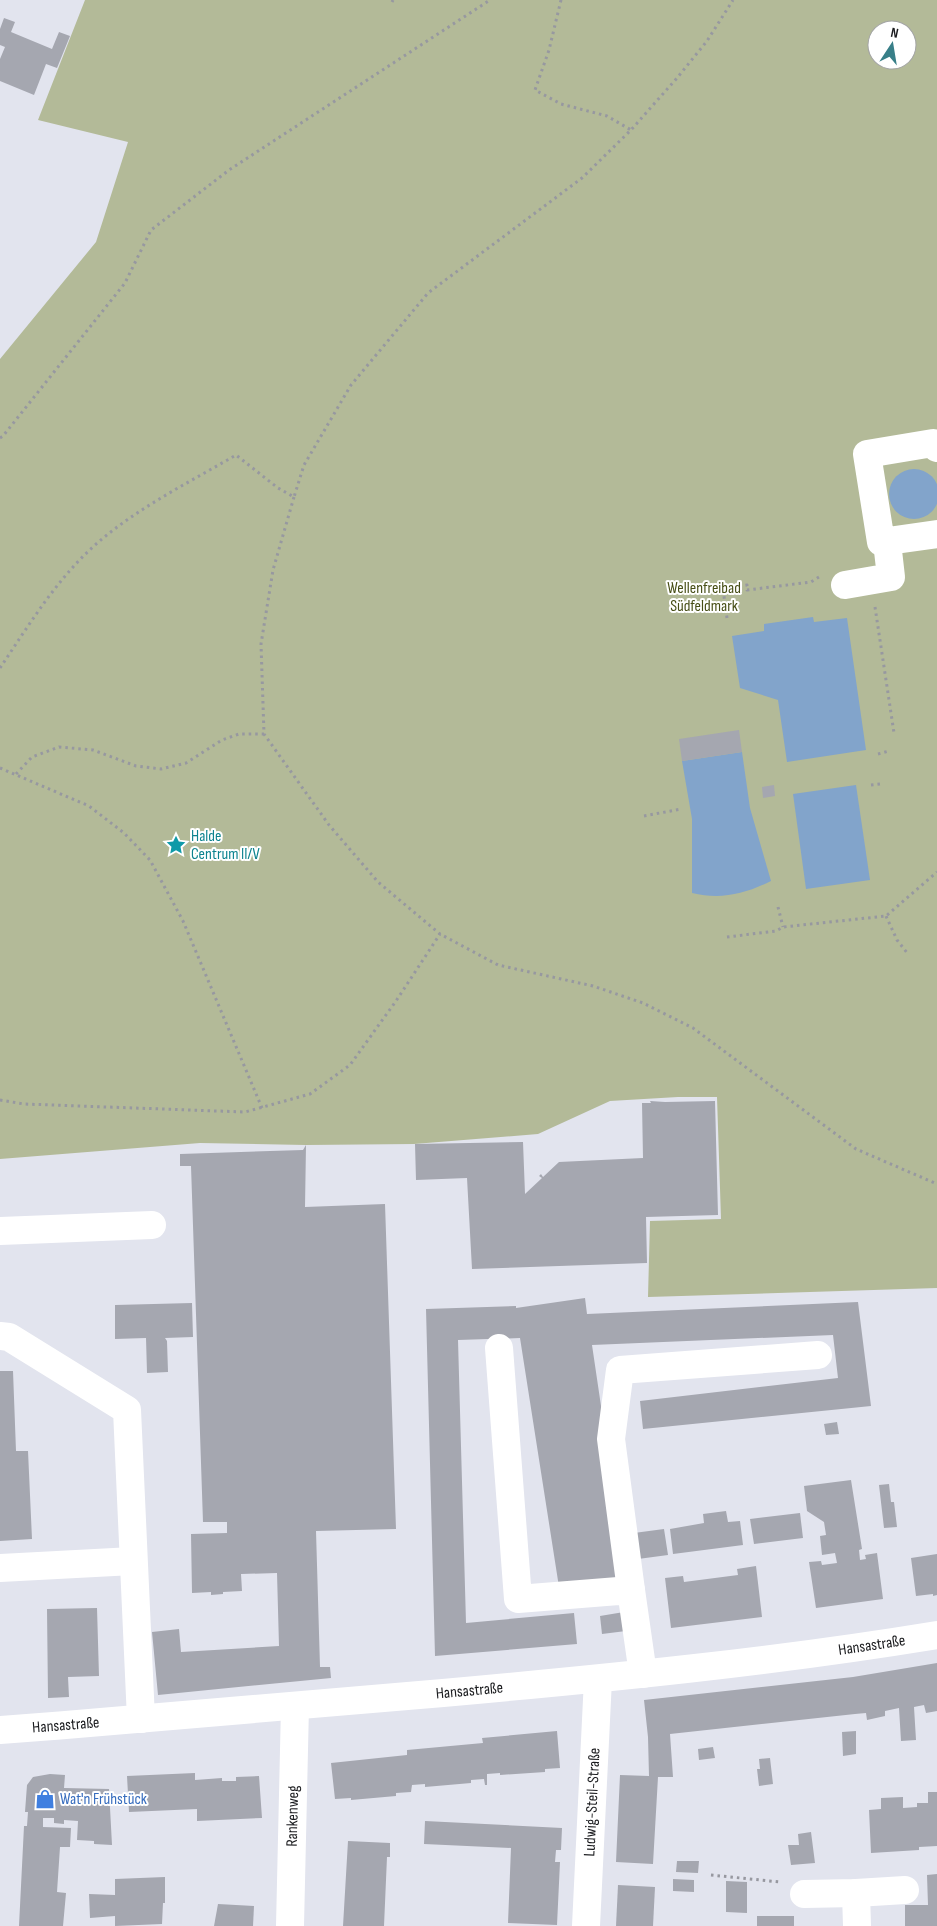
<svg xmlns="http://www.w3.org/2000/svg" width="937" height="1926" viewBox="0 0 937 1926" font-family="'Sofia Sans Condensed',sans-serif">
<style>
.green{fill:#b3ba98;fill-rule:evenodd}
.water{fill:#82a4cb}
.building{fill:#a5a7b0}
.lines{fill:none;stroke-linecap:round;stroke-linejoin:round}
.path{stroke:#9798a0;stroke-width:3;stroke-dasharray:2.5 4;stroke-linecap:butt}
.minor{stroke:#fff;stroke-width:28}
.labels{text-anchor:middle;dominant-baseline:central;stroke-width:4;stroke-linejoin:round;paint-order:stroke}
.park-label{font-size:16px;fill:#474e16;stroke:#fff}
.culture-label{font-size:16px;fill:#0d838f;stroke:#fff;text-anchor:start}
.street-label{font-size:16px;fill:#1a1b1e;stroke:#fff}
.shop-label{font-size:16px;fill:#366cbe;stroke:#fff;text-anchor:start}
</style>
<rect width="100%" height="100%" fill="#e2e4ee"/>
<path class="green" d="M85,0H937V1288L648,1297L650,1221L721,1219L717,1097H678L610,1101L538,1134L414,1144L306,1145L200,1143L0,1159V359L96,242L128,142L38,120ZM877,30H907V60H877Z"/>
<g class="water">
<circle cx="914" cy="494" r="25"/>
<polygon points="813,617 814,622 847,618 866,750 787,762 778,700 740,688 732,636 764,631 764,624"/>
<path d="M742,752L750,808L771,881C745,894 721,900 692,893V819L682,761Z"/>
<polygon points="856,785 870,880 806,889 793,794"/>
</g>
<g class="building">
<polygon points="4,18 15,22 11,32 52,49 59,32 70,36 57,68 46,64 34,95 0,81 0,59 5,47 0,45 0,29"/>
<polygon points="739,730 742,752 682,761 679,739"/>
<polygon points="774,785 775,796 763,798 762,787"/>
<polygon points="650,1101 665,1102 715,1101 718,1215 646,1217 647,1263 472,1269 467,1178 416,1180 415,1144 523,1142 525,1194 542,1178 539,1176 541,1174 543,1177 559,1162 643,1158 642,1103 651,1103"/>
<polygon points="306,1145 305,1207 385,1204 396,1529 316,1531 320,1667 330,1667 331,1678 158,1695 152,1632 179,1629 181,1652 279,1646 277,1573 241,1574 242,1591 223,1592 223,1594 211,1595 211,1592 192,1593 191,1534 227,1533 227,1522 203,1522 191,1166 180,1166 180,1154 303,1150"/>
<polygon points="585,1298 587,1314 858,1302 871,1406 643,1429 640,1401 838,1378 833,1335 592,1345 605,1433 620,1578 559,1587 520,1338 458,1340 466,1623 574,1613 577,1644 435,1656 426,1309 516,1306 516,1308"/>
<polygon points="192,1303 193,1337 165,1338 167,1341 168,1372 147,1373 146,1338 115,1339 115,1305"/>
<polygon points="0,1371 13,1371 16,1451 28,1451 32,1539 0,1541"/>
<polygon points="837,1422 839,1434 826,1435 824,1424"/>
<polygon points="851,1480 862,1549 859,1550 860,1560 866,1559 865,1555 877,1553 883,1599 816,1608 809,1562 821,1561 822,1565 837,1563 835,1553 822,1555 820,1536 826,1535 824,1522 807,1511 804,1486"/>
<polygon points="889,1484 891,1502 894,1502 897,1527 884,1528 879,1485"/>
<polygon points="726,1511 728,1522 740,1521 743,1545 673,1554 670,1529 704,1523 703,1514"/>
<polygon points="800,1513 803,1538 754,1544 750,1519"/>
<polygon points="664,1529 668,1555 638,1559 634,1533"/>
<polygon points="937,1554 937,1595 933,1596 933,1594 916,1596 911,1558"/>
<polygon points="756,1566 762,1617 671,1628 665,1578 683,1576 684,1582 738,1575 737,1569"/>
<polygon points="97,1608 99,1676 68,1677 69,1697 48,1698 47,1609"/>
<polygon points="624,1612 626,1631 602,1634 600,1616"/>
<polygon points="937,1663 937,1711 926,1713 924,1705 914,1707 916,1740 901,1741 899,1708 885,1711 885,1716 867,1720 866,1713 855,1714 670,1734 673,1777 658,1777 653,1864 616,1862 620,1775 649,1776 648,1737 644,1700 853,1677"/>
<polygon points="557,1731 560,1768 545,1769 545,1772 500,1775 500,1773 487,1774 487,1785 485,1785 484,1779 471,1780 471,1783 425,1787 425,1784 412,1785 411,1792 396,1793 396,1796 351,1800 351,1798 335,1799 331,1763 407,1755 407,1750 483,1743 482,1738"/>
<polygon points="856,1731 856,1754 843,1756 842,1732"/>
<polygon points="713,1747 715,1758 699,1760 698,1749"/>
<polygon points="770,1758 773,1784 759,1786 757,1769 760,1769 759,1759"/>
<polygon points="195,1773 195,1780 222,1778 222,1781 236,1781 236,1777 259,1776 262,1818 197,1821 197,1809 129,1812 127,1776"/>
<polygon points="50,1774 65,1775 64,1788 109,1789 112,1845 94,1844 94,1841 77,1840 78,1821 64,1820 64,1824 54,1823 54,1818 43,1818 43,1827 71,1828 70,1847 60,1847 57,1892 66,1893 63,1926 19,1926 24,1826 27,1826 28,1812 25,1812 27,1785 33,1777"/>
<polygon points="928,1792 937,1792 937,1846 919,1847 919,1850 871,1853 869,1810 881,1809 881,1798 903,1797 903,1808 917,1807 917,1803 928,1803"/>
<polygon points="425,1821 562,1828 561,1850 556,1850 555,1862 560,1862 557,1925 508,1923 511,1848 424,1844"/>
<polygon points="811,1832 815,1863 791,1865 788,1845 799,1845 798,1834"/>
<polygon points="348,1841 390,1843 390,1857 387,1857 384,1926 343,1926"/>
<polygon points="677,1861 699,1861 698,1873 676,1872"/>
<polygon points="937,1874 937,1926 905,1926 905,1905 928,1905 927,1875"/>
<polygon points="165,1877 165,1903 163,1903 162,1924 115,1926 115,1916 90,1918 89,1894 115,1895 115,1879"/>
<polygon points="673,1879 694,1880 694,1892 673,1891"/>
<polygon points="726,1881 747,1882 747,1913 726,1912"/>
<polygon points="618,1885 655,1887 653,1926 616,1926"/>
<polygon points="218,1904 254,1906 253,1926 214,1926"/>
<rect x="757" y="1916" width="37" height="10"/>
</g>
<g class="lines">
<g class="path">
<polyline points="561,0 549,50 535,90 561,104 607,116 631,130"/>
<polyline points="392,2 393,0"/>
<polyline points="0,438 3,436 125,283 151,230 229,170 490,0"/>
<polyline points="294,497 273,570 261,644 264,734 329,825 378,882 440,934 498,965 593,986 643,1003 693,1028 856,1149 937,1184"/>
<polyline points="875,607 894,733"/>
<polyline points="727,618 723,589 747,585 747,590 811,582 819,577"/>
<path d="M0,668C29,625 56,580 95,545C137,508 188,483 236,455L278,488L294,497L304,465L351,385L428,293L582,178L631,130L677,78L707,41L733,0"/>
<polyline points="878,754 889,751"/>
<polyline points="0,768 89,806 124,833 150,860 183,921 262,1108"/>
<polyline points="16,774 32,757 59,747 93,750 136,766 161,769 186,763 222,740 239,734 264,734"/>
<polyline points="871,785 880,784"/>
<polyline points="644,816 681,809"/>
<polyline points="778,907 783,927"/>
<polyline points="886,916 897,940 908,954"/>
<polyline points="727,937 776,931 783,927 886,916 937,872"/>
<polyline points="0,1100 24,1104 245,1112 310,1094 350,1065 396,1001 440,934"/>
<polyline points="711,1875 780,1882"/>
</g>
<g class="minor">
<polyline points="937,448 933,443 867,454 881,542 937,534"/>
<polyline points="845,585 891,577 887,542"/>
<polyline points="0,1231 152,1225"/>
<polyline points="0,1336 9,1337 127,1410 141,1719"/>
<polyline points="499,1348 518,1599 631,1590 643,1674"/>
<polyline points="0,1568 133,1561"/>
<polyline points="631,1590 611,1439 620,1370 818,1355"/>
<path id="s1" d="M0,1730C148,1719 296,1706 443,1693C609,1678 773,1662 937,1635"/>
<polyline points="856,1893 857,1926"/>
<polyline points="804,1894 856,1893 905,1890"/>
<path id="s2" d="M290,1926L295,1706"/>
<path id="s3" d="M586,1926L598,1679"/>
</g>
</g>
<defs>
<symbol id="sight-bare" viewBox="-9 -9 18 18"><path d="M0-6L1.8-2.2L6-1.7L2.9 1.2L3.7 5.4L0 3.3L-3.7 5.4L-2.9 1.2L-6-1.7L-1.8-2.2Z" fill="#0f9aa8" stroke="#fff" stroke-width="2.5" paint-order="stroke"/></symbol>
<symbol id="shop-bare" viewBox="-9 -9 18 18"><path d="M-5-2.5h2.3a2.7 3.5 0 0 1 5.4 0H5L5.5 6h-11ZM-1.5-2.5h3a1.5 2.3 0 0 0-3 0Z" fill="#3f7fe0" stroke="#fff" stroke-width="2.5" paint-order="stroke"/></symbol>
</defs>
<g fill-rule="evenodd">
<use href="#sight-bare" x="162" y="831" width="28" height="28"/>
<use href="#shop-bare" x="31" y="1785" width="28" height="28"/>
</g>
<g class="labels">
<g class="park-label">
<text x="704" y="588">Wellenfreibad<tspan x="704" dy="18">Südfeldmark</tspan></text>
</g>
<g class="culture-label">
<text x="191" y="836">Halde<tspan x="191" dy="18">Centrum II/V</tspan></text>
</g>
<g class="street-label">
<text stroke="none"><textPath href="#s1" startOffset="876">Hansastraße</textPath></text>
<text stroke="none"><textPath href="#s1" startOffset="471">Hansastraße</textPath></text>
<text stroke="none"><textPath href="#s1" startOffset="66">Hansastraße</textPath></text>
<text stroke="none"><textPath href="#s3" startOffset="124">Ludwig-Steil-Straße</textPath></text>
<text stroke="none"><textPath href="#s2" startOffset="110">Rankenweg</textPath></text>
</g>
<g class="shop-label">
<text x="60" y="1799">Wat'n Frühstück</text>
</g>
</g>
<g transform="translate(892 45) rotate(12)"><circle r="24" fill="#ffffff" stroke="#a3a4a5"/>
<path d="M0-4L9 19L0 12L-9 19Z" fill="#387f88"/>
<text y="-8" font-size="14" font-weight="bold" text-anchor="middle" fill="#1a1b1e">N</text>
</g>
</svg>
